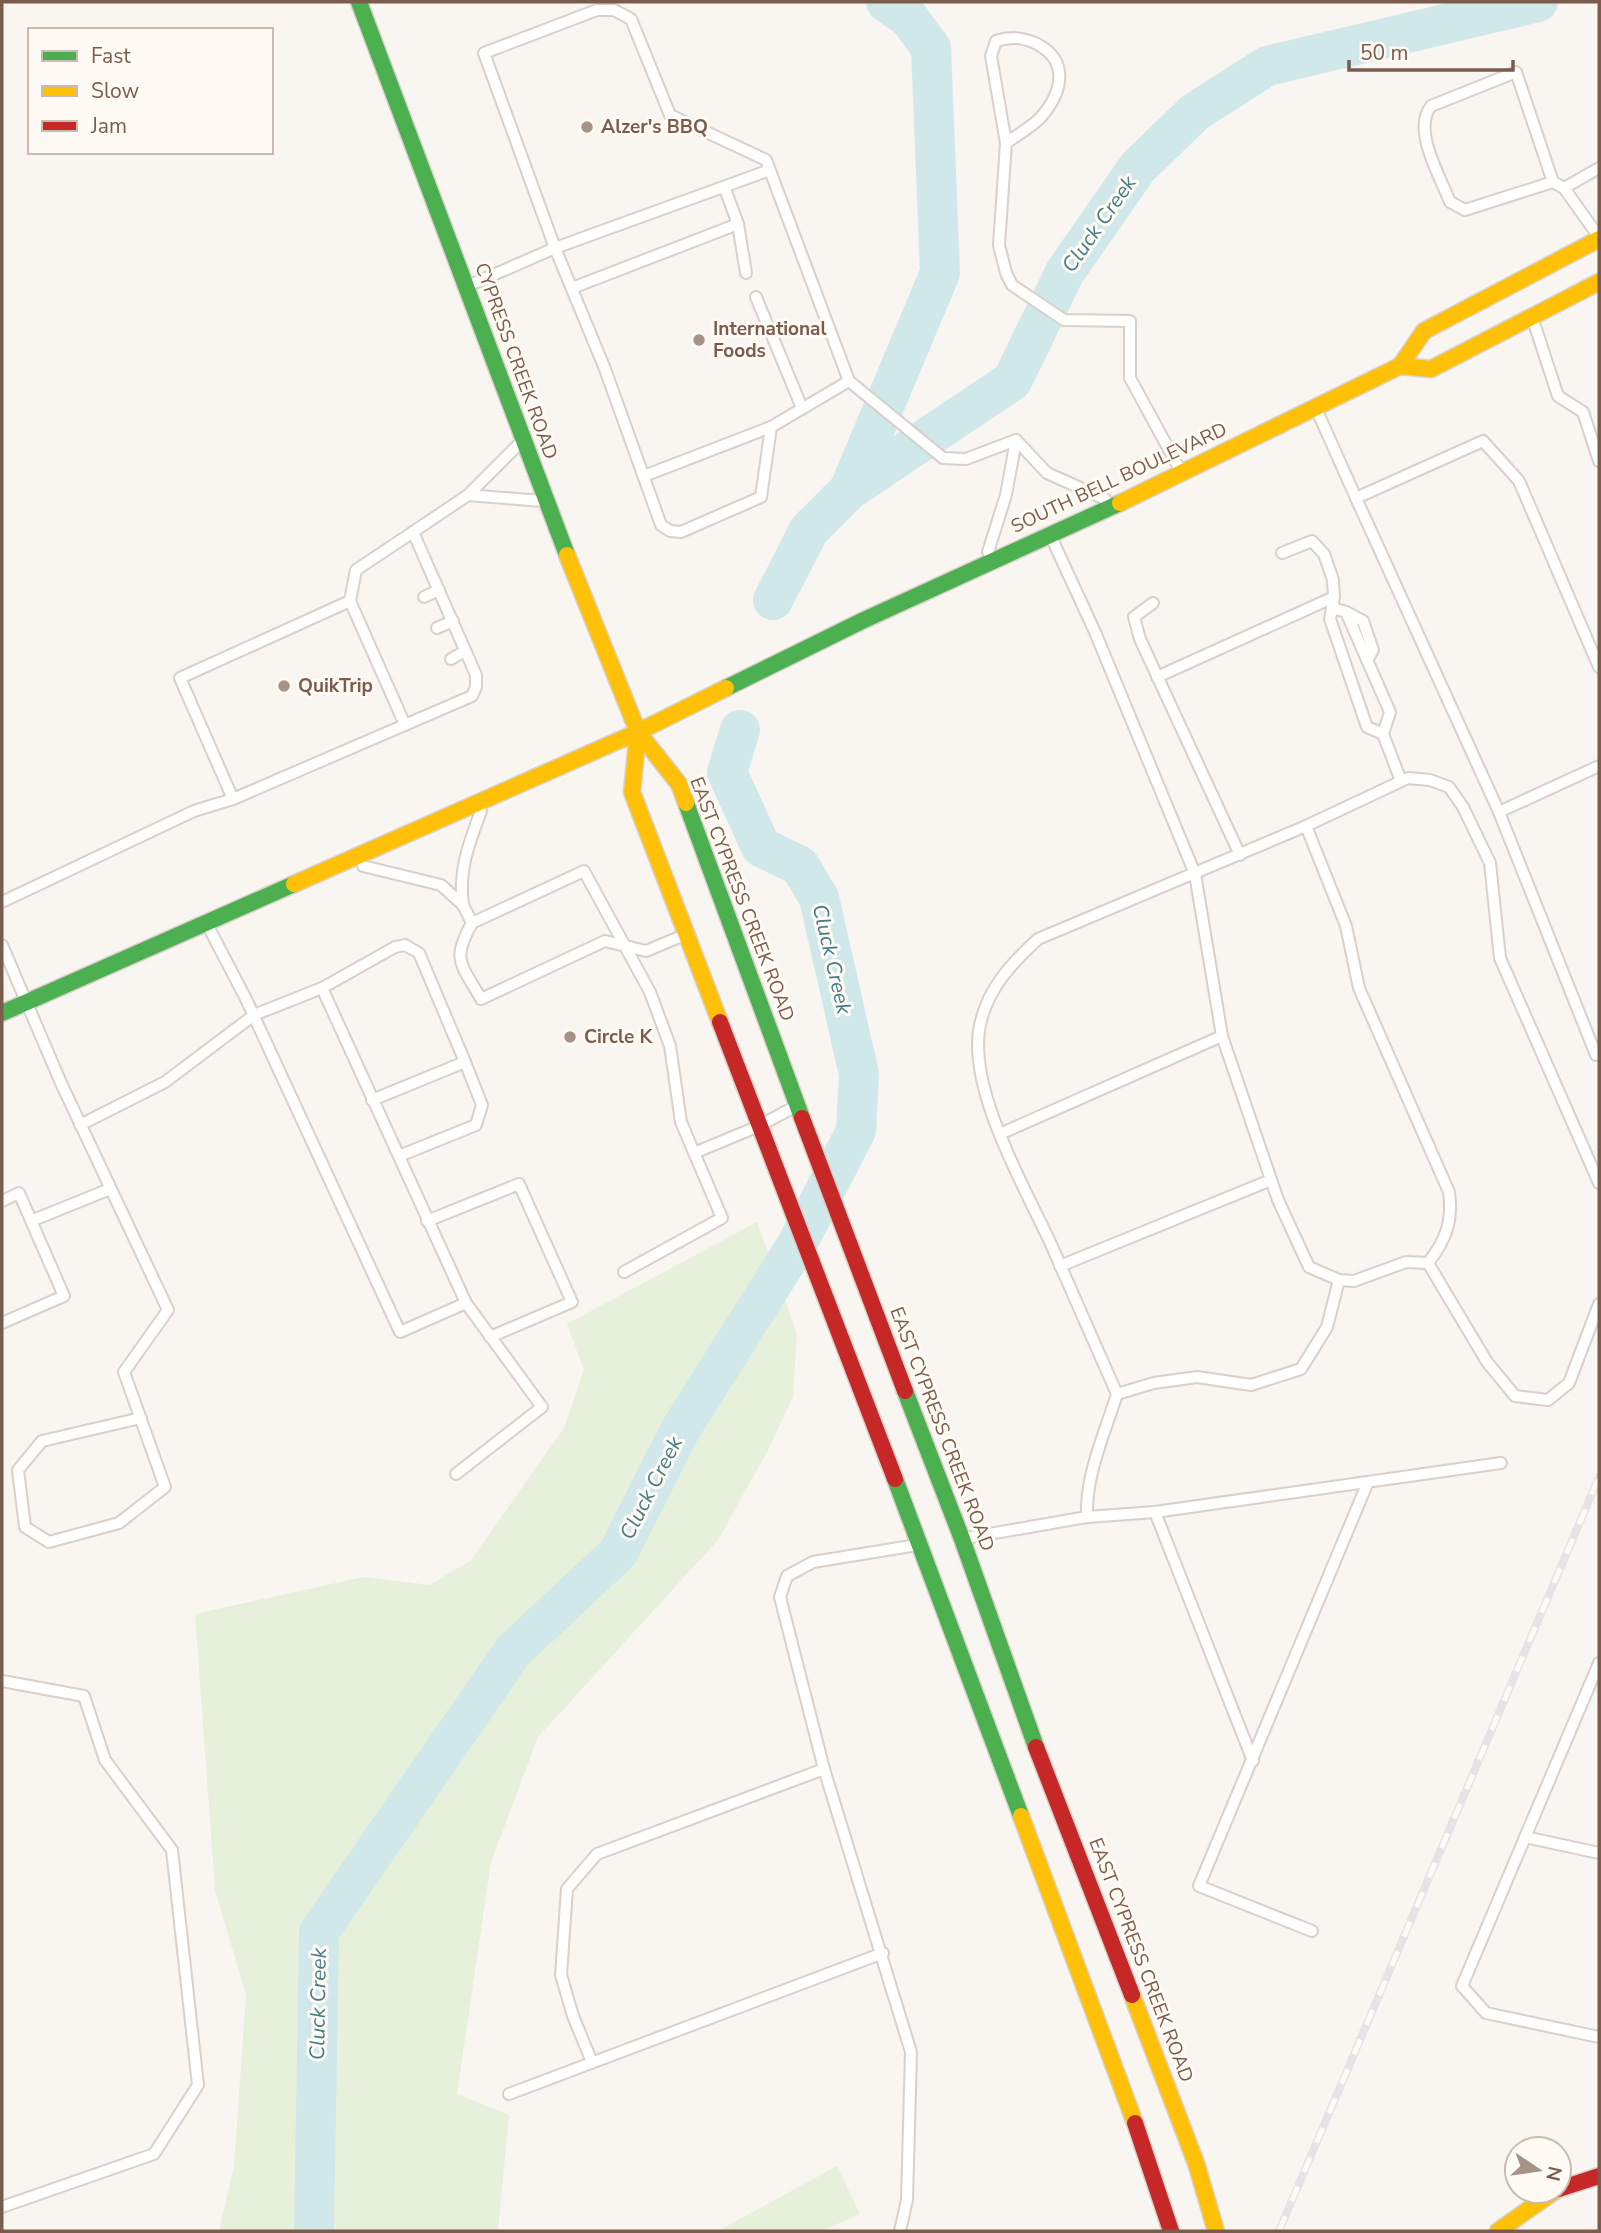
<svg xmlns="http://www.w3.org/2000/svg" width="1601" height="2233" viewBox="0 0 1601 2233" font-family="'Nunito Sans',sans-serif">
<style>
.green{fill:#e7f0db}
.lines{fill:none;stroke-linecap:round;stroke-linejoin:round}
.river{stroke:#d0e8ea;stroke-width:40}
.lane-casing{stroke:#d7d1cb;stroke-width:14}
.fast-casing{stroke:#d9d2cb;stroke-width:19}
.slow-casing{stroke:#d9d2cb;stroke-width:19}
.jam-casing{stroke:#d9d2cb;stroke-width:19}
.lane{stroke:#fefefd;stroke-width:10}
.fast{stroke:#4caf50;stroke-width:16}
.slow{stroke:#ffc107;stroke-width:16}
.jam{stroke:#c62828;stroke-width:16}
.rail-casing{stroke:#e6e3e7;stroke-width:8}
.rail{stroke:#fffaf3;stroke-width:5;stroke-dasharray:16;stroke-linecap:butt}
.poi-dot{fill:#a69286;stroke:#fffaf3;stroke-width:2.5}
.labels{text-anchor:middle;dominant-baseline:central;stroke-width:6;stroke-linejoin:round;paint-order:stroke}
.poi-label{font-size:19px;font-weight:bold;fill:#7a5c4d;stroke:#fffaf3;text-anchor:start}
.street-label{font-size:19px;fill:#7a5c4d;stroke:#fffaf3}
.water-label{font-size:21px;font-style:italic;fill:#437c86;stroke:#fffaf3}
</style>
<rect width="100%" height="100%" fill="#f9f5f0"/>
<g class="green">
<polygon points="757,1222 797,1334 793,1397 768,1450 718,1540 538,1737 491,1862 457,2094 509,2115 498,2231 219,2231 234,2166 246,1995 215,1890 195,1614 363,1577 430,1585 471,1560 564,1428 584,1370 567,1324"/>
<polygon points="837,2166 860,2214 822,2231 718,2231"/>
</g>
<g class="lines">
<g class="river">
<polyline points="849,490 940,273 931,48 909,18 886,2"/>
<polyline points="773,600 809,530 849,490 1012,381 1065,272 1138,167 1195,112 1267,66 1538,2"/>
<polyline points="314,2231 319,1932 513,1651 618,1553 679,1432 796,1246 856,1131 859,1074 819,898 800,866 761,847 727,772 740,730"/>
</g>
<defs>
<g id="lane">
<path d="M1006,143C1017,135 1032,127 1041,117C1062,93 1070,61 1037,44C1023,37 1011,36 996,41L991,56L1006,143L999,245L1006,273L1012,285L1064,320L1130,321V378L1179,468"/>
<polyline points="770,170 555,248 484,53 597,10 614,10 631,19 670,115 766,160 849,381 943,458 966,459 1016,440"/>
<path d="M1553,182L1516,72L1431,106C1412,130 1440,176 1450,202L1465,210L1553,182L1564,188L1596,233"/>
<polyline points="1564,188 1599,168"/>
<polyline points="725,189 738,224 746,273"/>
<polyline points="470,285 555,248 605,369 661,525 670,531 681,532 761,497 771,427 644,476"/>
<polyline points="572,288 738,224"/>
<polyline points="756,297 802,408"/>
<polyline points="1534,323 1558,396 1583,412 1599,461"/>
<polyline points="1318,413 1356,498 1483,441 1519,481 1599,667"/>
<polyline points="771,427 849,381"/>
<polyline points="468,495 542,501"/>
<polyline points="1356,498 1499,812"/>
<path d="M1052,539L1095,632L1195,874L1222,1036L1278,1200L1309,1267L1339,1280L1354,1281L1406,1262L1428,1263C1446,1240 1453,1221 1449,1192L1359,988L1346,926L1306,826"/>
<polyline points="988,552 1006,495 1016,440 1047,473 1105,499"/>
<polyline points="1282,553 1312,541 1324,554 1333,580 1334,597 1330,619 1367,727 1383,734"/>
<polyline points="424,597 439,590"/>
<polyline points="350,601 356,570 413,532"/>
<polyline points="1153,603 1134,617 1140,639 1240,855"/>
<polyline points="1333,608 1346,612 1390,712 1383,734 1401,781"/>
<polyline points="1346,612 1363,621 1373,650 1367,660"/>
<polyline points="437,628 453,621"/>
<polyline points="451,659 465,651"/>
<polyline points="1157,677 1334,597"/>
<polyline points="1599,766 1499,812 1596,1055 1599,1053"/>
<polyline points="233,799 180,678 350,601 405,725"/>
<path d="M363,866L441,885L463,905C458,870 469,844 481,811"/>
<polyline points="2,902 194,811 233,799 472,696 476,687 476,675 413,532 468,495 519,444"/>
<path d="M463,905L472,923C451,961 461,963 481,999L605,941L646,951L682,936"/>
<polyline points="472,923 584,871 650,992 670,1046 681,1122 722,1218 624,1272"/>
<polyline points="209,928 246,999 400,1332 466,1303"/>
<polyline points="2,945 61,1083 168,1310 124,1372 165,1487 119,1523 49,1542 25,1527 18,1470 42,1441 141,1418"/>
<polyline points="322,988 466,1303 542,1407 456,1474"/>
<polyline points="372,1100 465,1062 482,1105 476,1125 399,1156"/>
<polyline points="80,1125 165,1082 254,1015 322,988 395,947 405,945 419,953 465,1062"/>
<polyline points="1002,1133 1222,1036"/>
<polyline points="694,1153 759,1126 796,1106"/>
<polyline points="2,1201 19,1193 64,1296 2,1323"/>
<polyline points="31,1221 110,1189"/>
<polyline points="427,1221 519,1184 572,1302 490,1337"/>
<polyline points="1428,1263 1487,1362 1515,1396 1548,1400 1569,1383 1599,1304"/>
<polyline points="1060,1266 1271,1180"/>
<path d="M1339,1280L1327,1327L1301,1369L1251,1385L1197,1377L1154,1383L1117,1394C1095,1344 1073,1293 1050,1242C1024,1186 964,1083 981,1021C989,987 1013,962 1038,939L1306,826L1408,778L1430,780L1449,787L1463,807L1490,863L1500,958L1599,1183"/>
<polyline points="1155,1512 1253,1761"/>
<path d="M1087,1517C1085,1476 1105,1433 1117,1394"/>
<polyline points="966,1538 1087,1517 1155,1512 1501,1463"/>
<polyline points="1599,1663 1462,1986 1486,2013 1599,2037"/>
<polyline points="2,1681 84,1696 105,1760 172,1850 198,2085 154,2154 2,2207"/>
<polyline points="1525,1837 1599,1853"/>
<polyline points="1312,1931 1199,1886 1368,1482"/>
<polyline points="592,2062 573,2016 561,1975 567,1889 597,1854 824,1769"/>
<polyline points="509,2094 883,1953"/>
<polyline points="900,2231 907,2200 911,2052 824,1769 780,1597 787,1576 813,1562 917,1545"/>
</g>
<g id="fast">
<polyline points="359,2 567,555"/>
<polyline points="726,688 864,620 1120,503"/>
<polyline points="686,803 802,1118"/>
<polyline points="2,1013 294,884"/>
<polyline points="905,1391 962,1539 1036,1747"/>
<polyline points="895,1479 1021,1816"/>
</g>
<g id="slow">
<polyline points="1400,366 1431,369 1599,282"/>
<polyline points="1120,503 1400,366 1424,331 1599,239"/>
<polyline points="567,555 638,732 679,784 686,803"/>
<polyline points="638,732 632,792 720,1022"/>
<polyline points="294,884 638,732 726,688"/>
<polyline points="1021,1816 1135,2123"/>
<polyline points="1132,1995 1196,2163 1216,2231"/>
<polyline points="1498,2231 1555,2191"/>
</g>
<g id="jam">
<polyline points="720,1022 895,1479"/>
<polyline points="802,1118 905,1391"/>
<polyline points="1036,1747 1132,1995"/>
<polyline points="1135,2123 1171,2231"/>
<polyline points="1559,2189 1599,2176"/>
</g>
</defs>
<use href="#lane" class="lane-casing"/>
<use href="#fast" class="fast-casing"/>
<use href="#slow" class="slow-casing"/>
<use href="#jam" class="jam-casing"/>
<use href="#lane" class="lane"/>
<use href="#fast" class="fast"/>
<use href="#slow" class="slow"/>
<use href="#jam" class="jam"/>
<defs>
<polyline id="rail" points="1279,2231 1599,1477"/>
</defs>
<use href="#rail" class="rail-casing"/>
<use href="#rail" class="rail"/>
</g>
<g class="poi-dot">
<circle cx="587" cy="127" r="7"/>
<circle cx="699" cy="340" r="7"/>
<circle cx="284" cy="686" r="7"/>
<circle cx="570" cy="1037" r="7"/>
</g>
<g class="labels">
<g class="poi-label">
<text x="601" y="127">Alzer's BBQ</text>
<text x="713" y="329">International<tspan x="713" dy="22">Foods</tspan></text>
<text x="298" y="686">QuikTrip</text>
<text x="584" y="1037">Circle K</text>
</g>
<g class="street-label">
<text transform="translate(516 361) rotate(70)">CYPRESS CREEK ROAD</text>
<text transform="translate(1119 478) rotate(-25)">SOUTH BELL BOULEVARD</text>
<text transform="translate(742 899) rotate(69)">EAST CYPRESS CREEK ROAD</text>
<text transform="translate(942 1429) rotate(69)">EAST CYPRESS CREEK ROAD</text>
<text transform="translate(1141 1960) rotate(69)">EAST CYPRESS CREEK ROAD</text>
</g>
<g class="water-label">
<text transform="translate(1099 224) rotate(-55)">Cluck Creek</text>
<text transform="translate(832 959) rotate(77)">Cluck Creek</text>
<text transform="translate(651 1488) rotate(-63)">Cluck Creek</text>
<text transform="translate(318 2004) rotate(-89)">Cluck Creek</text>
</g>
</g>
<rect width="1601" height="2233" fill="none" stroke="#7a5c4d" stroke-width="7"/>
<rect x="28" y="28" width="245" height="126" fill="#fffaf3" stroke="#cabbb1" stroke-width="2"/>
<rect x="42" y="51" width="35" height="10" fill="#4caf50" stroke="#cabbb1" stroke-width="2"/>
<text x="91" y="63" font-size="21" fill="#7a5c4d">Fast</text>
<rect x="42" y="86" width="35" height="10" fill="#ffc107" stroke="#cabbb1" stroke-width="2"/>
<text x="91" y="98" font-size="21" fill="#7a5c4d">Slow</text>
<rect x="42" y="121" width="35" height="10" fill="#c62828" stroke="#cabbb1" stroke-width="2"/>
<text x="91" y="133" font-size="21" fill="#7a5c4d">Jam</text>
<g transform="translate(1538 2170) rotate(103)"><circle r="33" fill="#fffaf3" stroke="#cabbb1" stroke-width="2"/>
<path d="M0-5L12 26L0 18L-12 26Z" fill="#a69286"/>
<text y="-10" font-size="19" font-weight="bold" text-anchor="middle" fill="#7a5c4d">N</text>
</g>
<path d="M1349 60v10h164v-10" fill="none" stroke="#7a5c4d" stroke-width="3.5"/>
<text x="1360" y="60" font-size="21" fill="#7a5c4d" stroke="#fffaf3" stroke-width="5" paint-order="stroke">50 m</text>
</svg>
